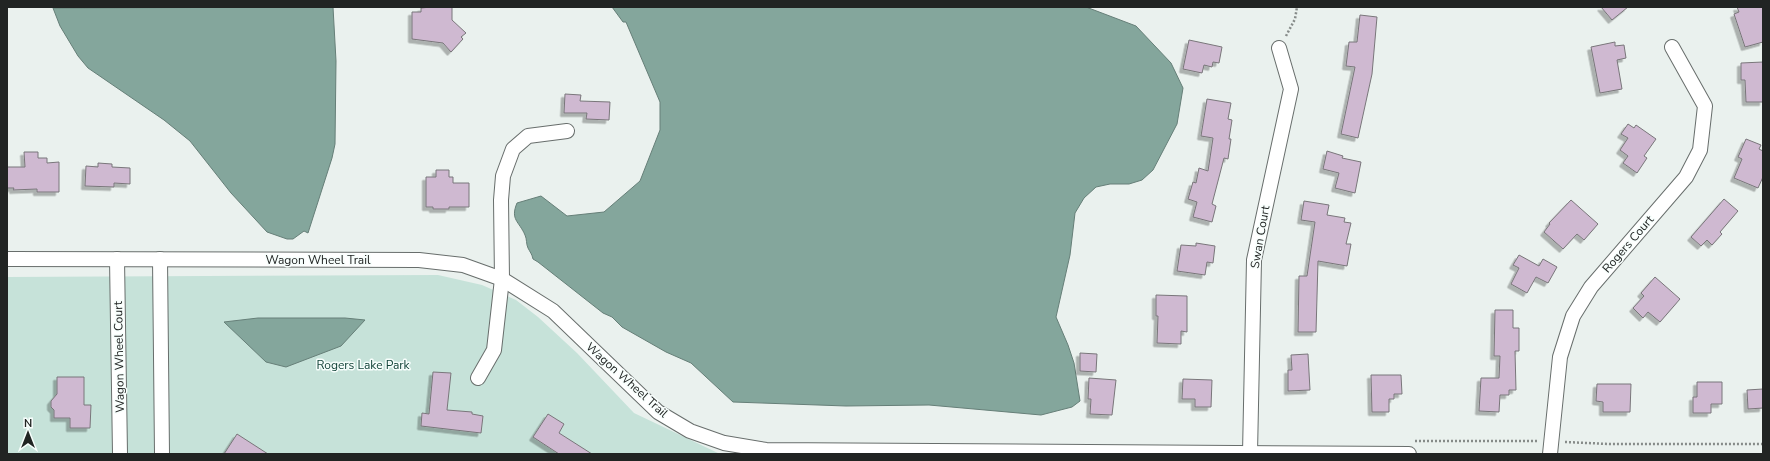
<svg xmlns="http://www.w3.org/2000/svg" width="1770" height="461" viewBox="0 0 1770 461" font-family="'Nunito Sans',sans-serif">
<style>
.green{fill:#c6e2d9}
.water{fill:#84a69c;stroke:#667f78}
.building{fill:#cfb9d1;stroke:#79767a;filter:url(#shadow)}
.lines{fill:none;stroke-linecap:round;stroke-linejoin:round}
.minor-casing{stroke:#686e6c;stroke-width:16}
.path{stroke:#868b89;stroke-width:2.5;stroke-dasharray:2 2;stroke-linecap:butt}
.minor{stroke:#fff;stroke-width:14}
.labels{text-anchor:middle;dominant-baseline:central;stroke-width:3;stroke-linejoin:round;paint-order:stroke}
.street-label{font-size:12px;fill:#212423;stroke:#f7fefc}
.park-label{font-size:12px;fill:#104237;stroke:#f7fefc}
</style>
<defs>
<filter id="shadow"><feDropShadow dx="-3.5" dy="3.5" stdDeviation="0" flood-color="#0004"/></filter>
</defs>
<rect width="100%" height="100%" fill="#eaf1ee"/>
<polygon class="green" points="438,275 482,285 516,300 538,317 577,353 634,413 720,454 7,454 7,277"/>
<g class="water">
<polygon points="333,7 336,61 335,144 332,158 308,233 304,231 293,239 287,239 267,232 231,193 190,141 164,120 88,68 78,56 60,26 53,8"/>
<path d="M612,7H1086L1136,26L1171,63L1183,88L1177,124L1153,170L1142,180L1129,184H1110L1096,187L1084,198L1075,213L1070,255L1056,317L1068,345L1074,363L1080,401L1072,407L1041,415L929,405L846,406L733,402L691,363L666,352L622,327L612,317L603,313L538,262L533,259C532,254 530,252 528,248C526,244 527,239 525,235C519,221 510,220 517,203L541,196L567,216L604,212L640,181L660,130V102L626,22H623Z"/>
<polygon points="258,318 345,318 365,320 341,346 286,367 266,362 224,322"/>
</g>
<g class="building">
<polygon points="431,7 452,7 452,20 466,33 461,37 463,39 451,52 443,43 412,39 412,12 421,12 421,8"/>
<polygon points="1601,7 1628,7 1612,20"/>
<polygon points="1737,7 1763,7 1763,42 1745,47 1734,14 1739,12"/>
<polygon points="1360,15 1377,17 1372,74 1358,138 1341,134 1355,67 1346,66 1349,42 1357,42"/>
<polygon points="1189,40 1222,47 1219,63 1213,62 1212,67 1204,65 1202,73 1183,69"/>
<polygon points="1615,42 1615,46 1624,45 1626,58 1617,60 1622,89 1600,93 1591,47"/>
<polygon points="1763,62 1763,102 1746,102 1745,80 1741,80 1741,63"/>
<polygon points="565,94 581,95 580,101 610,102 609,120 586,119 587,113 564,113"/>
<polygon points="1207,99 1231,103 1228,119 1232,120 1229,139 1231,139 1228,159 1224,158 1212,204 1216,206 1212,222 1193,217 1197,202 1188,199 1193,182 1196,183 1199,168 1208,171 1213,138 1201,136"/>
<polygon points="1628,124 1634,128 1636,125 1656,139 1644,156 1647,158 1637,173 1623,163 1628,156 1620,150 1628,138 1621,134"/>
<polygon points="1746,139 1761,145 1759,149 1763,151 1763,177 1758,188 1734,178 1742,159 1738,157"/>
<polygon points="1327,151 1343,156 1342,158 1361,162 1355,193 1335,188 1339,173 1323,169"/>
<polygon points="24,152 38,152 38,158 47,158 47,163 59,162 59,192 37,192 37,189 13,190 14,188 7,188 7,167 25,167"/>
<polygon points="98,163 112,164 112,167 130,168 130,184 114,183 114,187 85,186 86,166 98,167"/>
<polygon points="436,170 449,170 449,177 453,177 453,183 469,183 469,207 449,207 449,209 433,209 433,207 426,207 426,177 436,177"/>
<polygon points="1724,199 1738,211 1720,232 1722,234 1712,245 1707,240 1701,246 1691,237"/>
<polygon points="1571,200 1598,224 1584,240 1577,234 1563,249 1544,232 1550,224 1549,223"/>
<polygon points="1304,201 1329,205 1327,215 1345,218 1344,222 1351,223 1346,244 1351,244 1347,266 1318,261 1316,332 1298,332 1299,276 1307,276 1315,222 1301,220"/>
<polygon points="1196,243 1215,246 1213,263 1207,262 1205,275 1177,271 1181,245 1196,246"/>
<polygon points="1519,255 1539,266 1543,259 1557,267 1548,283 1536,277 1527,293 1511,284 1519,268 1513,265"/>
<polygon points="1655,277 1680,299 1660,322 1648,312 1643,318 1633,308 1644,296 1641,293"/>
<polygon points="1156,295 1187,296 1187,332 1181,331 1181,344 1157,343 1158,316 1156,316"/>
<polygon points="1495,310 1513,310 1513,328 1519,328 1519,351 1515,351 1516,390 1509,390 1509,395 1500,395 1499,412 1479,411 1481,378 1499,378 1500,356 1494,356"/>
<polygon points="1080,353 1097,354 1096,372 1080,371"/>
<polygon points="1308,354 1310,390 1288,391 1288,370 1292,370 1291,355"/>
<polygon points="433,372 451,373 447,410 472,412 472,414 483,416 481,433 421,426 422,413 429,414"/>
<polygon points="1371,375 1401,375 1402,394 1394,394 1394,399 1389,399 1389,412 1372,412"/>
<polygon points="57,377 84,377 84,405 91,405 90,428 70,428 70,418 54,418 54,410 51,407 51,401 57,394"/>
<polygon points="1089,378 1116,380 1112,415 1090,414 1091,399 1088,399"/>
<polygon points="1183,379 1212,380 1211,407 1195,407 1195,399 1182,399"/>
<polygon points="1697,382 1722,382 1722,404 1711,404 1711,413 1693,413 1693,397 1697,397"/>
<polygon points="1597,384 1631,384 1630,412 1603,412 1603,402 1596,401"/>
<polygon points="1763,389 1763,408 1748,409 1747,390"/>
<polygon points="548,414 564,424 559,433 592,454 559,454 533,437"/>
<polygon points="237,434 268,454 224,454"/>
</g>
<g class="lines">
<defs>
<g id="minor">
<polyline points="7,259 419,260 463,265 502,279 553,311 658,412 690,431 724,443 766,450 1409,454"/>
<polyline points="117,259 120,454"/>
<polyline points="160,259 162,454"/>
<polyline points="478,378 494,350 502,279 501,200 503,176 513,149 528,136 567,131"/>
<polyline points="1250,453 1254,260 1291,89 1279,48"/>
<polyline points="1550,454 1560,357 1573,316 1591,287 1686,177 1700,150 1705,106 1672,47"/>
</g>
</defs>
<use href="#minor" class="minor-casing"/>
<g class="path">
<polyline points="1286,36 1295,19 1297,7"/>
<polyline points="1415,441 1538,441"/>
<polyline points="1565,442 1609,444 1763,444"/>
</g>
<use href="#minor" class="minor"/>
</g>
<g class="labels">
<g class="street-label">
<text transform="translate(1260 237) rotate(-80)">Swan Court</text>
<text transform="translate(1628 244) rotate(-49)">Rogers Court</text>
<text x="318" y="260">Wagon Wheel Trail</text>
<text transform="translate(119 357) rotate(-91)">Wagon Wheel Court</text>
<text transform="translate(627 380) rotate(42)">Wagon Wheel Trail</text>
</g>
<g class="park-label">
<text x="363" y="365">Rogers Lake Park</text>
</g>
</g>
<rect width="1770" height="461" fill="none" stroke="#212423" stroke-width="16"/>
<g transform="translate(28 433)" stroke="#f7fefc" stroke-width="3" paint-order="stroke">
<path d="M0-3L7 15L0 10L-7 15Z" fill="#212423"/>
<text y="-6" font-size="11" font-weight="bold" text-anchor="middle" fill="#212423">N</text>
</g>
</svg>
